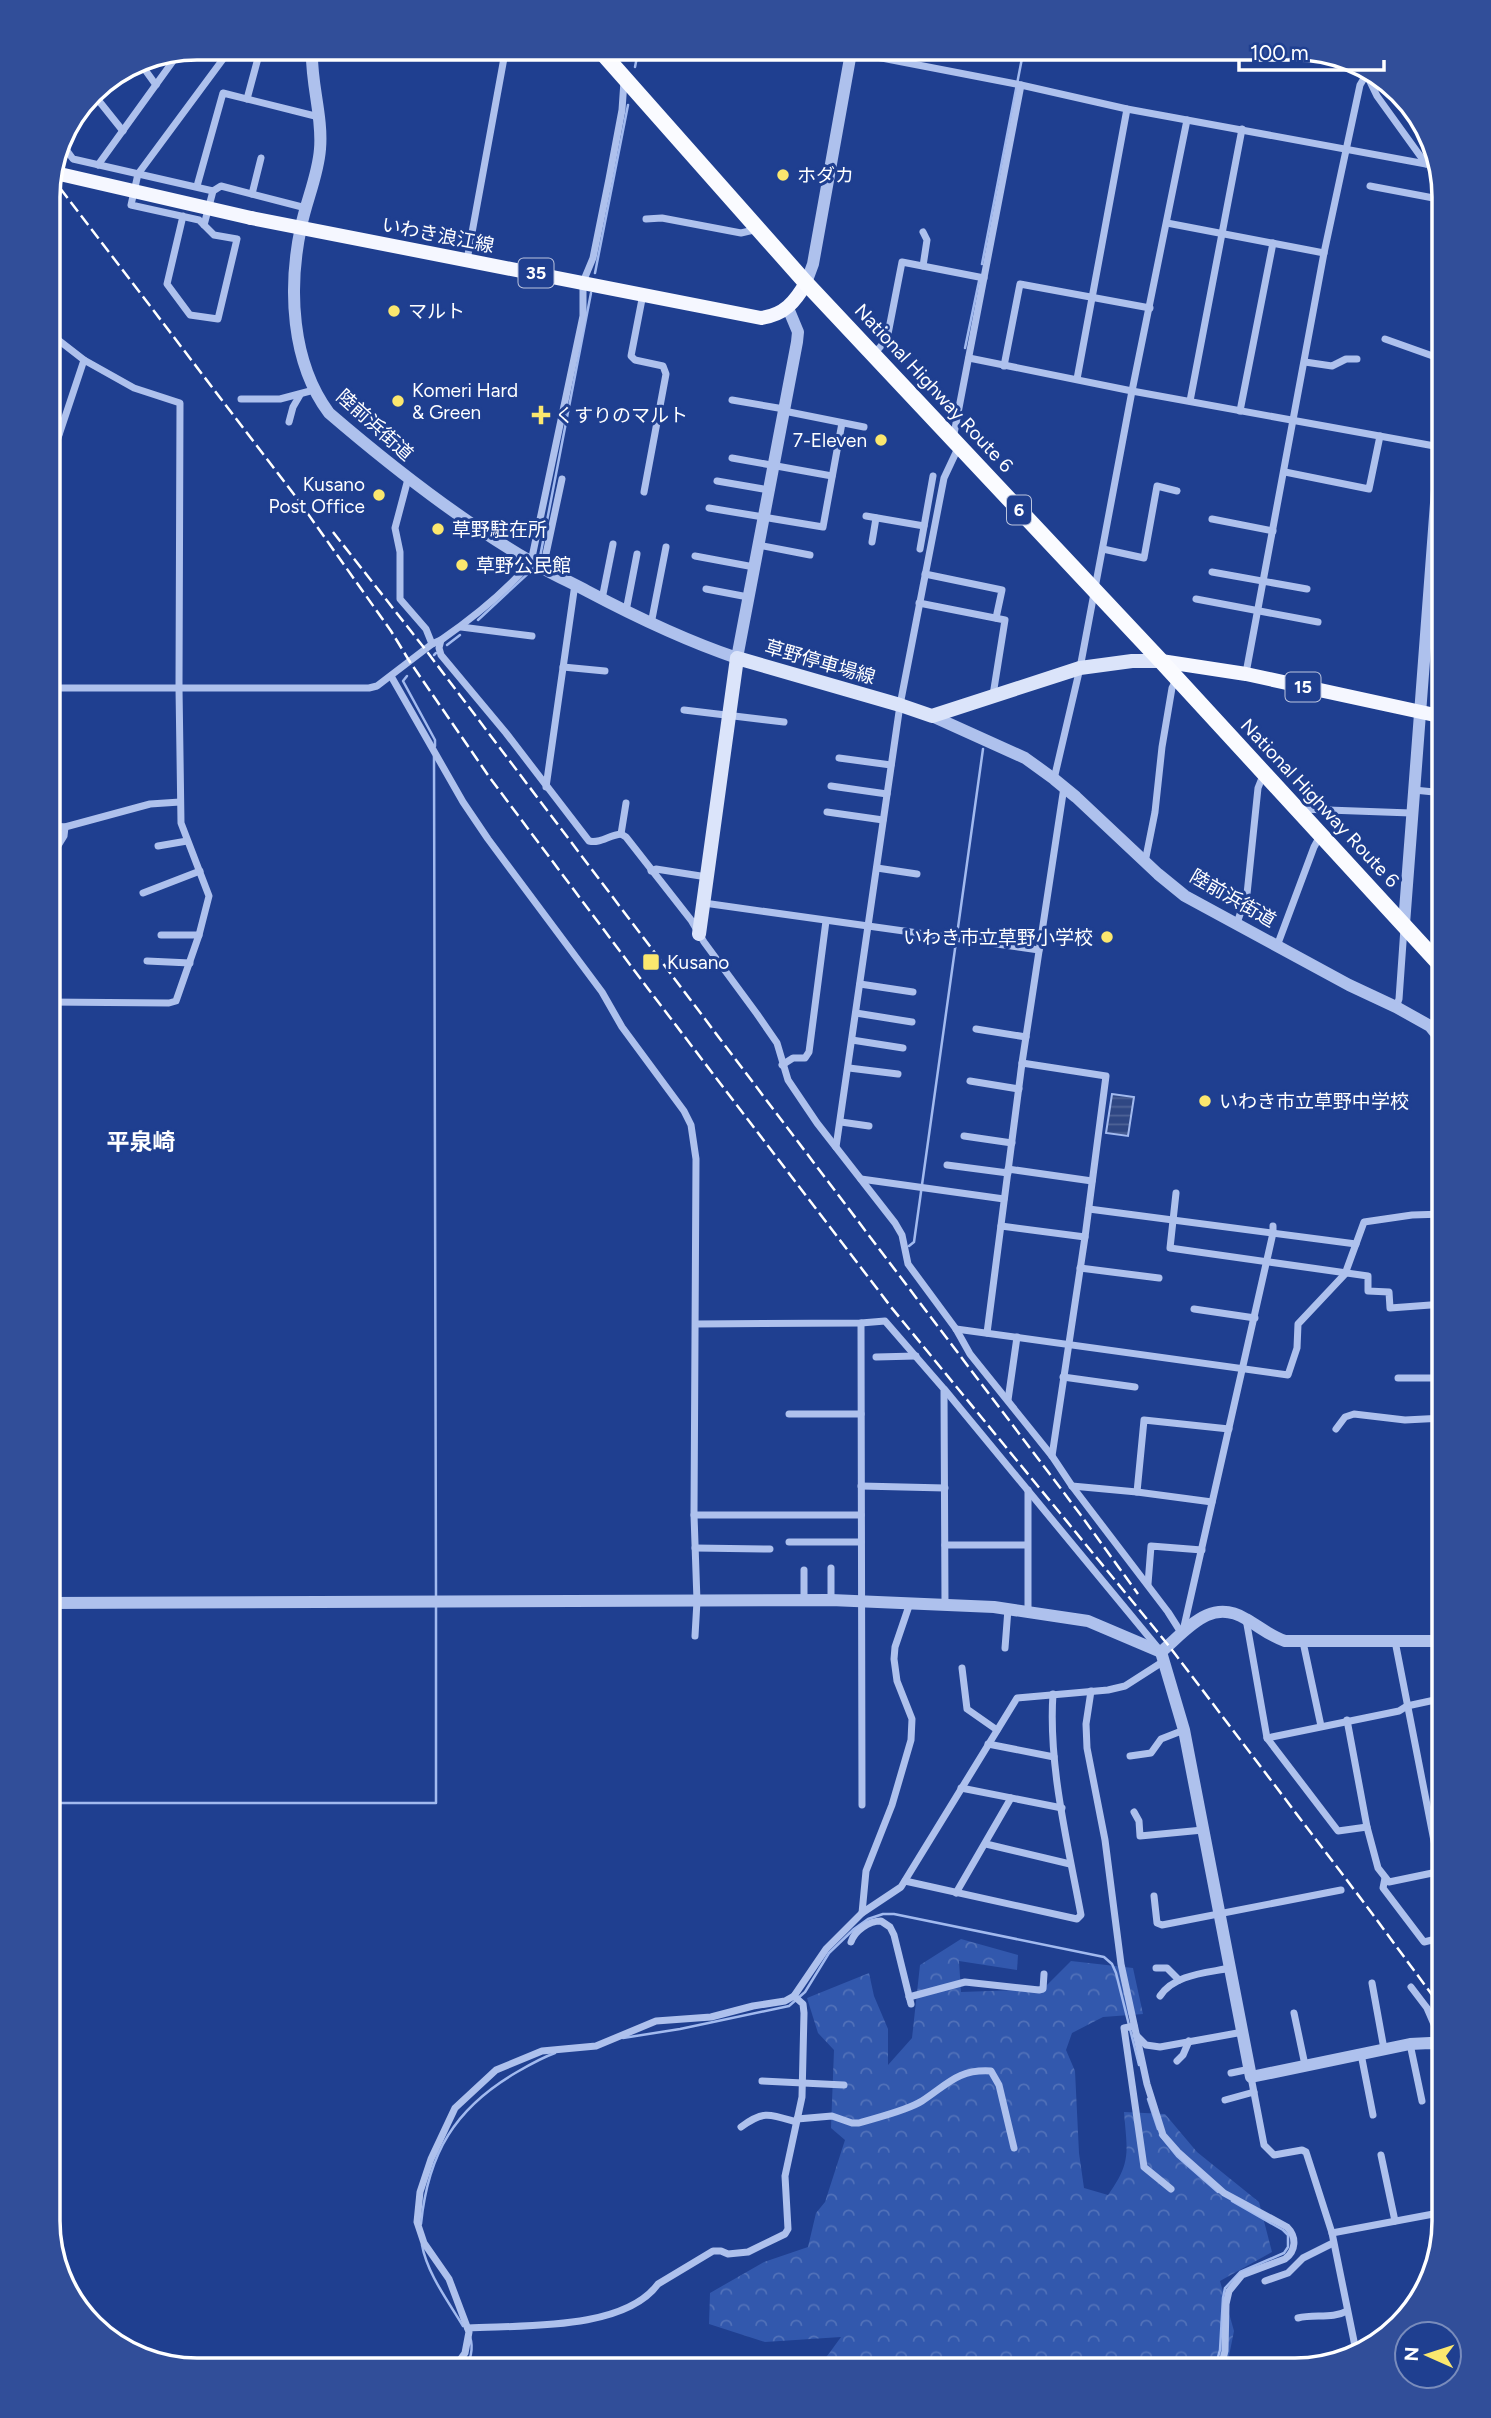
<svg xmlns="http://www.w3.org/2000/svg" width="1491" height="2418" viewBox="0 0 1491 2418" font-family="Figtree,'Noto Sans JP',sans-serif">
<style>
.forest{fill:url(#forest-crowns)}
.water{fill:url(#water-rules);stroke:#a2baef;stroke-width:2}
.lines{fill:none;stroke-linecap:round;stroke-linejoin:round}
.stream{stroke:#a2baef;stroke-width:2.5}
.minor{stroke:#aec1ed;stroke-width:7}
.tertiary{stroke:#aec1ed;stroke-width:12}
.secondary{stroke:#dbe4fa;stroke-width:14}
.primary{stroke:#f5f7ff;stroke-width:14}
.trunk{stroke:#fafbff;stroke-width:16}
.rail{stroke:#fff;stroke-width:2.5;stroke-dasharray:12 5;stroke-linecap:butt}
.primary-bridge{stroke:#f5f7ff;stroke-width:14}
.poi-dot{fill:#fbe76e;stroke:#1f3f90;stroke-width:2.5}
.labels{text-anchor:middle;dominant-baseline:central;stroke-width:6;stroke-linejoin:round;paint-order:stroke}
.shield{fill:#1f3f90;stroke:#bcc5de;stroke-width:2}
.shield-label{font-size:18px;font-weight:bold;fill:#fff}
.poi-label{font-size:19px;fill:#fff;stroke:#1f3f90;text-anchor:start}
.street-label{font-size:19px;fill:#fff;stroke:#1f3f90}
.quarter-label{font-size:23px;font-weight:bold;fill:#fff;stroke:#1f3f90}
.rim{fill:none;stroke:#fff;stroke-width:3.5}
</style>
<defs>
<pattern id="forest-crowns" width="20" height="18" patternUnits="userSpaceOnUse" patternTransform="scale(1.75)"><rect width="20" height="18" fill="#3258ad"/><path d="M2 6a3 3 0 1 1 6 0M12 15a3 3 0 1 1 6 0" fill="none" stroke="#5171b9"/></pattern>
<pattern id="water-rules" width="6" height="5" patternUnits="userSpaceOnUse" patternTransform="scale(1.75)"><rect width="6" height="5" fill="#2f4783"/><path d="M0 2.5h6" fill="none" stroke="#4e6396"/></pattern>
</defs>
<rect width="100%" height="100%" fill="#1f3f90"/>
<path class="forest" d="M961,1939L1018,1955L1017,1970L959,1961L961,1992L1043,1989L1071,1961L1133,1968L1143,2014L1103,2017L1072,2033L1066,2050L1075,2071L1079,2153L1084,2188L1108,2195C1132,2162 1127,2151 1124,2112L1165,2114L1197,2152L1259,2202L1272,2252L1220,2281L1234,2331L1226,2371H812L817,2370L841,2337L765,2342L709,2324L710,2293L764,2262L808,2247L816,2213L825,2202L845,2140L831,2128L834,2050L818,2033L807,1998L869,1973L874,1996L888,2029V2065L912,2038L920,1965Z"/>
<polygon class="water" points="1112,1094 1134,1097 1128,1136 1106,1133"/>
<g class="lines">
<g class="stream">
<polyline points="635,67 639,47"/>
<polyline points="982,264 1024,48"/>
<polyline points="595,273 628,105"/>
<polyline points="965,348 979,281"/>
<polyline points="540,557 591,293"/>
<polyline points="478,620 534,568"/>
<polyline points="447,645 460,635"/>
<polyline points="434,655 436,653"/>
<polyline points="407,676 403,681 435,740 435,746"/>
<polyline points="434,756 436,1597"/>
<polyline points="909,1246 914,1242 983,749"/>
<polyline points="47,1803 436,1803 436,1607"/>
<polyline points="623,2038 680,2029 789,2006 805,1992 829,1953 854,1929 868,1919 883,1914 894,1914 1104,1957 1112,1964 1116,1973 1139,2065"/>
<polyline points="1148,2099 1158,2129"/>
<polyline points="1160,2135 1177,2156 1218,2192"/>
<path d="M421,2224C428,2153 455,2108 517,2072C529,2065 541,2058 555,2053"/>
<path d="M422,2245C427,2273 448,2301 463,2326"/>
<path d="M465,2371C470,2360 474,2349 470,2337"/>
<polyline points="1214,2371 1220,2350 1223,2298 1225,2288 1240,2272 1284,2253 1288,2247 1288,2235 1283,2230 1232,2201"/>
</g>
<g class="minor">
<polyline points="825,47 1021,85 1127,109 1426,164"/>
<polyline points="138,60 156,85"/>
<polyline points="1363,67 1377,96 1426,164 1436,165"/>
<path d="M624,81L622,110L609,179L593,258L583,282V316L531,562C506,591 473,618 441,640L439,648L441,655L506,733L589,841C600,844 609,835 621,834L626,837L691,920L704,942L757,1014L777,1043L788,1080L817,1123L895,1223L902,1235L908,1264L956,1329L970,1354L1052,1456L1072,1486L1168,1612L1182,1634"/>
<polyline points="91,91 123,131"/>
<polyline points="247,99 261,47"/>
<polyline points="59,140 73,159 213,191"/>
<polyline points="98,165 181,50"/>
<polyline points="197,186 223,93 319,117"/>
<polyline points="1370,186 1444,200"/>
<polyline points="252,194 261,158"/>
<polyline points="183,216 167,284 190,315 218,319 237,239 214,235 199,220 131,205 138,174 232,47"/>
<polyline points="646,219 662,218 741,233 758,229"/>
<polyline points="1167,223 1324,253"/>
<polyline points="204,225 213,191 221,186 306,208"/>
<polyline points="467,260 506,47"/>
<polyline points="923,266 927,240 923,232"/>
<polyline points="643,294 631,356 635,360 663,366 666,374 644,492"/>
<polyline points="1385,339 1444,360"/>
<polyline points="874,354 887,339 902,262 984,278"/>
<polyline points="969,358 1132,391 1440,447"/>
<polyline points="1305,362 1332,366 1346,359 1357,359"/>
<polyline points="1004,366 1020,284 1150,308"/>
<polyline points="1077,379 1127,109"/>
<polyline points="241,399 280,399 314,390"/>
<polyline points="732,400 784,409"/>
<polyline points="1190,401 1242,129"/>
<polyline points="784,411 864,427"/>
<polyline points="1240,411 1273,243"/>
<polyline points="289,422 293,407 300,395"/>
<polyline points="48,430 59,434"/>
<polyline points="953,439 1021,85"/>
<polyline points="732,458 832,476"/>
<polyline points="48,468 84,360"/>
<polyline points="1285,472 1369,489 1380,436"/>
<polyline points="408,479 395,528 400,552 400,599 426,629 432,644"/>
<polyline points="717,481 769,490"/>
<polyline points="709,508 823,527 842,423"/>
<polyline points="866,516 924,526"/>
<polyline points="1212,519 1273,531"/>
<polyline points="872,542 876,518"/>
<polyline points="1433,542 1444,545"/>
<polyline points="758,545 810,555"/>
<polyline points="920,549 933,476"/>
<polyline points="1103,549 1144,558 1157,486 1177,491"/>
<polyline points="695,556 754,567"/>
<polyline points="543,568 562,479"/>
<polyline points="1212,572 1307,589"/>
<polyline points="925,574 1002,590 996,618"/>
<polyline points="706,589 748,597"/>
<polyline points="602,599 613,544"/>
<polyline points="1196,599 1318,622"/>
<polyline points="919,603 1005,620 993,695"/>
<polyline points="626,611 637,554"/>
<polyline points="1427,614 1444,617"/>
<polyline points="651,624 666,547"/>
<polyline points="461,627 532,636"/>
<polyline points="563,667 605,671"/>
<polyline points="1246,673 1324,253 1360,85 1366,75"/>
<polyline points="391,676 463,802 488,839 602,992 622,1027 684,1111 691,1125 696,1159 694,1515 697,1601 695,1636"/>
<polyline points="47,688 369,688 377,686 432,644 441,640"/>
<polyline points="684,710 784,722"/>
<polyline points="839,758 891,765"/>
<polyline points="1054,779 1080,668 1132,391 1187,120"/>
<polyline points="831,786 887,794"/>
<polyline points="546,787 575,584"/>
<polyline points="1414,790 1444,793"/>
<polyline points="1300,809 1411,813"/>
<polyline points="827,812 883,820"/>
<polyline points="47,825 65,827 150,804 180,802"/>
<polyline points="621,834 626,803"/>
<polyline points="158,846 187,841"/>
<polyline points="56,849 64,836 65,827"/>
<polyline points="1145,862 1155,812 1162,747 1172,688 1176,680"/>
<polyline points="877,868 917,874"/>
<polyline points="651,871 656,869 707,877"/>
<polyline points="143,893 200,871"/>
<polyline points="704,903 1039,950"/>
<polyline points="1237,923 1247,894 1258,788 1264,773"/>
<polyline points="161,935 199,935"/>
<polyline points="1277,946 1314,847 1320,836"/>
<polyline points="147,961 190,963"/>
<polyline points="860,984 913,992"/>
<polyline points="47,1002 169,1003 176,1001 199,935 209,896 181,823 179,688 180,403 134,388 84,360 48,332"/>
<polyline points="1396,1007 1399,999 1404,928"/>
<polyline points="856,1013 912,1022"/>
<polyline points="976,1029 1026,1037"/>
<polyline points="852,1040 903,1048"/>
<polyline points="1022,1063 1106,1076 1085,1237 1052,1456"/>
<polyline points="782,1065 793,1058 805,1058 809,1052 826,921"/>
<polyline points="849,1068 898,1074"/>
<polyline points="970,1081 1019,1089"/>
<polyline points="841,1122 869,1126"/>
<polyline points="964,1136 1012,1143"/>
<polyline points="836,1147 900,705 944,478 959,446"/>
<polyline points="947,1165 1008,1173"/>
<polyline points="1008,1169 1092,1181"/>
<polyline points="861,1179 1004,1199"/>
<polyline points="1176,1193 1170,1248 1368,1276 1368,1291 1389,1292 1390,1308 1444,1304"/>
<polyline points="1089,1209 1356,1244"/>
<polyline points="1001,1226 1085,1237"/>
<polyline points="1080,1268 1159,1278"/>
<polyline points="1194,1309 1255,1318"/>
<polyline points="861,1323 862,1805"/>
<polyline points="696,1324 861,1323 885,1321 944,1389 945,1604"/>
<polyline points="956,1329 1288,1375 1297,1348 1298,1324 1345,1274 1364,1222 1412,1215 1444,1214"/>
<polyline points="987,1333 1022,1063 1064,787"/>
<polyline points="876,1357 916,1356"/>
<polyline points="1063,1377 1135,1387"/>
<polyline points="1398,1378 1444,1378"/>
<polyline points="945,1390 1158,1648"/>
<polyline points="1008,1400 1017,1337"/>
<polyline points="789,1414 861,1414"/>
<polyline points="1336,1429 1345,1417 1354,1414 1405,1420 1444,1418"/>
<polyline points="861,1486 945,1488"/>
<polyline points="1072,1486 1137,1492 1212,1502"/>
<polyline points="1137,1492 1144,1420 1229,1429"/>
<polyline points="694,1515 861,1515"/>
<polyline points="789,1542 861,1542"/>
<polyline points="945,1545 1027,1545"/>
<polyline points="695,1548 770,1549"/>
<polyline points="804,1570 804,1600"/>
<polyline points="1148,1584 1151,1546 1202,1550"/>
<polyline points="831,1600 831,1568"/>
<polyline points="1028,1612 1028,1490"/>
<polyline points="1246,1619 1267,1738 1338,1831 1367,1827"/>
<polyline points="1183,1631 1273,1233 1273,1226"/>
<polyline points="1395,1641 1444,1892"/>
<polyline points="1303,1642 1321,1726"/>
<polyline points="1005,1648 1008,1609"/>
<polyline points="962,1668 967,1709 997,1730"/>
<path d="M1091,1691L1086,1724L1087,1748L1105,1840L1121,1964L1147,2084L1163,2135L1178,2152L1224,2193L1287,2227C1297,2237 1296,2251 1285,2259L1242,2275L1229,2291L1226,2304L1225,2351L1220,2371"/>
<polyline points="1347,1720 1367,1827 1378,1868 1389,1882 1442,1871"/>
<polyline points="1267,1738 1399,1711 1407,1706 1444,1698"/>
<polyline points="988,1744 1054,1757"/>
<polyline points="1130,1756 1151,1753 1161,1739 1184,1730"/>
<polyline points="961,1788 1062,1808"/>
<polyline points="1134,1812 1139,1821 1140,1836 1203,1830"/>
<polyline points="986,1844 1070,1864"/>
<polyline points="1385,1878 1383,1888 1424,1942 1444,1937"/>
<path d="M905,1881L1077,1919L1081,1915C1068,1845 1048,1765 1053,1694"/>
<polyline points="956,1893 1011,1798"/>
<polyline points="1154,1896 1157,1923 1162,1925 1341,1890"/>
<polyline points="862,1913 901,1887 1017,1698 1108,1690 1125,1686 1164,1661"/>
<path d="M851,1942C855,1930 869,1921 881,1921L890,1927L894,1935L911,2004"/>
<polyline points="1156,1968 1167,1968 1179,1980"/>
<polyline points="1372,1983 1384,2049"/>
<polyline points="1411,1987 1427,2008 1443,2045"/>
<path d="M1160,1996C1174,1974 1207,1973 1230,1968"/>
<polyline points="909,1997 965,1982 1039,1990 1043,1989 1044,1974"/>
<polyline points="1294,2013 1305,2065"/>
<polyline points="1134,2026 1124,2028 1144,2167 1171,2189"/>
<polyline points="1136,2035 1146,2045 1160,2047 1243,2032"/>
<polyline points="1410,2044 1422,2101"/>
<polyline points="1361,2054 1373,2115"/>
<polyline points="1177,2061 1183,2055 1189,2041"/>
<polyline points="1231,2073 1250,2069"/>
<polyline points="1251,2077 1264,2145 1274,2155 1302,2150 1306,2152 1332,2233 1357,2356"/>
<polyline points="762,2081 844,2085"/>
<polyline points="1225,2100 1254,2092"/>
<path d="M797,2119L832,2116L852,2123H859C878,2117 906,2111 922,2101C948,2084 958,2069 991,2071L999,2085L1014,2148"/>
<path d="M741,2127C764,2110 770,2114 796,2122"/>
<polyline points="1381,2155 1395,2221"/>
<polyline points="1332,2233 1444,2212"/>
<polyline points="1265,2281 1288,2273 1303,2258 1333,2243"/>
<path d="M1298,2318C1314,2314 1333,2319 1347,2311"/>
<path d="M468,2328C521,2325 624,2331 658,2284L713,2251H721L728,2254L748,2252L785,2234L788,2229L785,2176L802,2097L804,2013L803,2004L794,1996"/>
<polyline points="452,2371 465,2353 469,2332 449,2279 424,2243 417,2222 420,2192 431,2159 455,2108 496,2070 542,2051 596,2046 656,2021 711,2017 753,2006 785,2001 794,1996 826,1949 862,1913 866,1871 892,1805 911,1740 912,1719 897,1681 894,1659 895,1647 910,1603"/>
</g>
<g class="tertiary">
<path d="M312,47C310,82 323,115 320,149C318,176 306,201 301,227C288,288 291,362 329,413C393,468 458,519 530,561C548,572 568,581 587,591C636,617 684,640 737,658L797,342L798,332L788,308"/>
<polyline points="806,283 813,264 852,47"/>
<polyline points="932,716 1025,758 1054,779 1076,797 1158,874 1185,896 1349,985 1396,1007 1430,1026 1438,1036 1441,1055 1444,1145"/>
<polyline points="1404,924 1444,398"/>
<path d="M47,1603L831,1600L994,1607L1088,1621L1161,1652C1187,1630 1210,1597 1246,1619C1260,1627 1270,1636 1285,1641H1444"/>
<polyline points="1161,1652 1184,1730 1251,2077 1410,2044 1430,2043 1444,2046"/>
</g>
<polyline class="secondary" points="699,934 737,658 900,705 932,716 1080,668 1132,661 1161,661"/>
<g class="primary">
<path d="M251,218L761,318C784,315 795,302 806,283"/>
<polyline points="1161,661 1246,674 1444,717"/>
</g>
<polyline class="trunk" points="597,47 806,283 1161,661 1444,969"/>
<g class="rail">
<polyline points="50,175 296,497 391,631 410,662 490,778 649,990 891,1307 1169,1646 1365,1904 1444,2011"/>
<polyline points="333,532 425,649 761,1093 1080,1514 1138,1594"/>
</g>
<polyline class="primary-bridge" points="51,172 251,218"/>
</g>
<g class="poi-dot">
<circle cx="783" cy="175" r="7"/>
<circle cx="394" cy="311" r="7"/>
<circle cx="398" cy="401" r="7"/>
<path d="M537.5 404.5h7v7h7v7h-7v7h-7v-7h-7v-7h7z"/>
<circle cx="881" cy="440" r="7"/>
<circle cx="379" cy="495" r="7"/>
<circle cx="438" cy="529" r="7"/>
<circle cx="462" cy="565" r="7"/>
<circle cx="1107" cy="937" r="7"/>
<rect x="642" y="953" width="18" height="18" rx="3.5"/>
<circle cx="1205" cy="1101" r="7"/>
</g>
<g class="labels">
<g class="shield">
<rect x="518.5" y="258.5" width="35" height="29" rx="5"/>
<rect x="1007" y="495.5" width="24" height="29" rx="5"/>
<rect x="1285.5" y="672.5" width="35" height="29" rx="5"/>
</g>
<g class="shield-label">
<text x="536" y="273">35</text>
<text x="1019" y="510">6</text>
<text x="1303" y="687">15</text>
</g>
<g class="poi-label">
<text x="797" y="175">ホダカ</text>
<text x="408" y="311">マルト</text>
<text x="412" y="390">Komeri Hard<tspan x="412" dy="22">&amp; Green</tspan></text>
<text x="555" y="415">くすりのマルト</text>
<text x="867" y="440" text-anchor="end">7-Eleven</text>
<text x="365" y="484" text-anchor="end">Kusano<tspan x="365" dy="22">Post Office</tspan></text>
<text x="452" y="529">草野駐在所</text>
<text x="476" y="565">草野公民館</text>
<text x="1093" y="937" text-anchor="end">いわき市立草野小学校</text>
<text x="667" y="962">Kusano</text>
<text x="1219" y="1101">いわき市立草野中学校</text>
</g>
<g class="street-label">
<text transform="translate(438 235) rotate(11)">いわき浪江線</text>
<text transform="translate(934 388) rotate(47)">National Highway Route 6</text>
<text transform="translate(375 425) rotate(42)">陸前浜街道</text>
<text transform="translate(820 662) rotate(16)">草野停車場線</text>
<text transform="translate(1320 803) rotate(47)">National Highway Route 6</text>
<text transform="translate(1233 898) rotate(30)">陸前浜街道</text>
</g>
<g class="quarter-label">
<text x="141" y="1142">平泉崎</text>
</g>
</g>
<path d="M0 0H1491V2418H0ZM197 60H1295A137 137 0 0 1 1432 197V2221A137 137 0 0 1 1295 2358H197A137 137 0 0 1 60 2221V197A137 137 0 0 1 197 60Z" fill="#314e99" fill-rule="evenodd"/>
<path class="rim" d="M197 60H1295A137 137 0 0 1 1432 197V2221A137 137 0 0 1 1295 2358H197A137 137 0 0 1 60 2221V197A137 137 0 0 1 197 60Z"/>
<g transform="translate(1428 2355) rotate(273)"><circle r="33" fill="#1f3f90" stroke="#798cbc" stroke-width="2"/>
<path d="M0-5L12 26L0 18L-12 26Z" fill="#fbe76e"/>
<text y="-10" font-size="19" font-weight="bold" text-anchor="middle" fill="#ffffff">N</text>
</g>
<path d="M1239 60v10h145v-10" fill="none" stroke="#ffffff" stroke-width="3.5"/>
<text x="1250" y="60" font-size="21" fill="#ffffff" stroke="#1f3f90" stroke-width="5" paint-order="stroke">100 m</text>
</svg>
